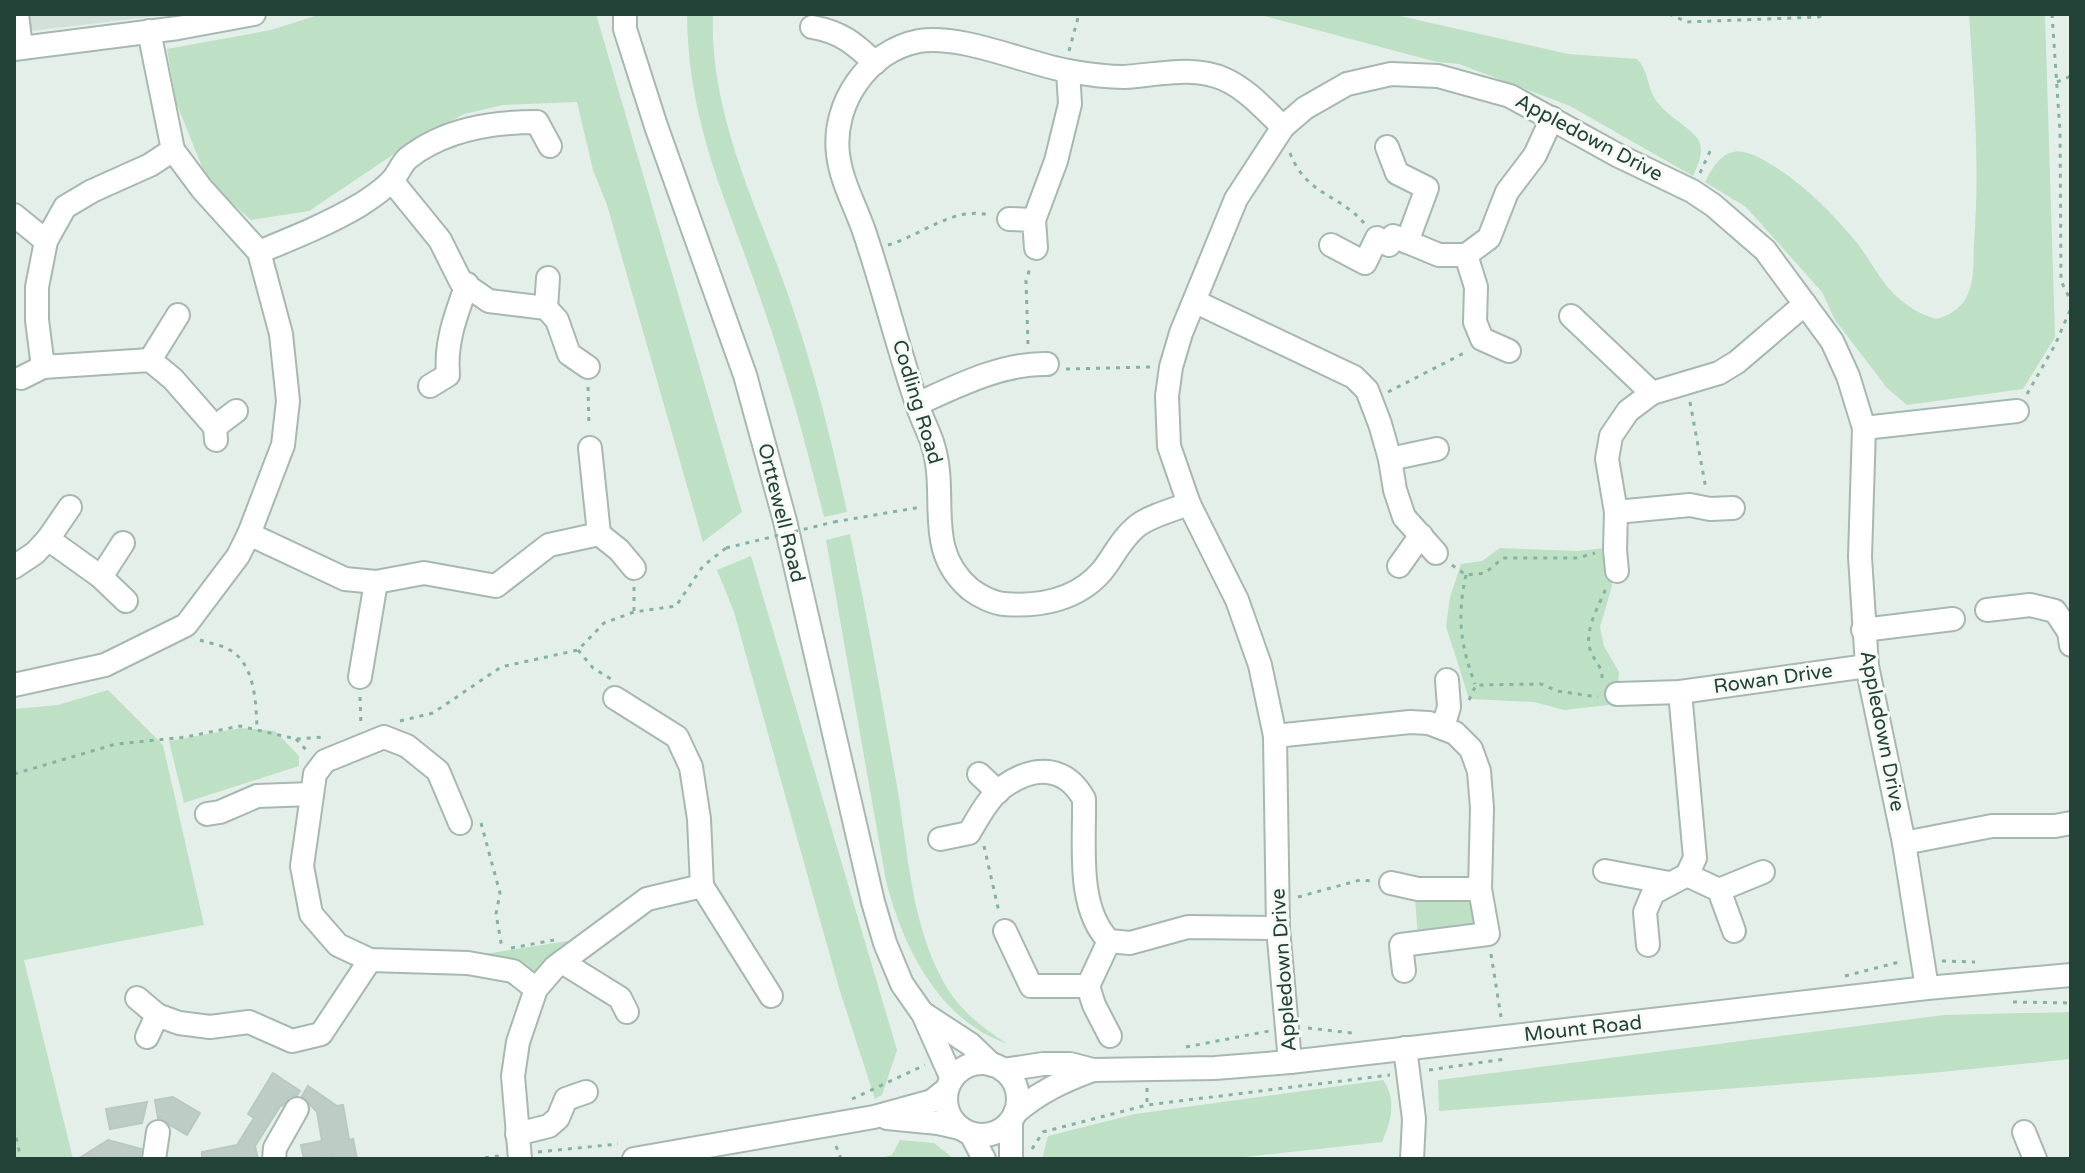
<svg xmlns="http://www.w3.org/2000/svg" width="2085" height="1173" viewBox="0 0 2085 1173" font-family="'Varela Round',sans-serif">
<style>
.built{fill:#d3dfd9}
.green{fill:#bee0c4}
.building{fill:#bdcdc5;stroke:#b7c9c0;stroke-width:2}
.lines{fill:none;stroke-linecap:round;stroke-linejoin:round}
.minor-casing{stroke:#a7b8b1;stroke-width:26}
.path{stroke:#85b3a1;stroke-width:3;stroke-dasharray:4 6;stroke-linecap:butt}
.minor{stroke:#fff;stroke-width:22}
.path-bridge{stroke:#85b3a1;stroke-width:3;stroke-dasharray:4 6;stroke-linecap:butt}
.labels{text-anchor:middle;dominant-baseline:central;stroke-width:6;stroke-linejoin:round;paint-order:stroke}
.street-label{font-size:20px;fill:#234237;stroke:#f6fbf8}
</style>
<rect width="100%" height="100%" fill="#e5efea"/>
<polygon class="built" points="14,14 174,14 14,33"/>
<g class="green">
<polygon points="321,14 596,14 742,512 703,542 607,205 593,170 577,102 503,105 464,114 403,148 309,211 251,220 208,182 176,102 167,49 271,30"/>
<path d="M687,14H713C709,116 760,212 792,306C815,374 832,442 847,512L824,517C805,440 784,364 757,289C723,191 688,121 687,14Z"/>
<path d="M1257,14L1396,15L1568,54L1637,59C1648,70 1647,86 1655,99C1667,117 1688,125 1698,139C1705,150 1698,165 1693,176L1570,106L1459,64L1437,62Z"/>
<path d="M1969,14H2045L2055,337L2023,389L1907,405L1887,388L1835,320L1822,292L1746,207L1705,182C1723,146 1739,144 1772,165C1805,185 1833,214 1858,244C1870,260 1880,280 1894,294C1908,307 1918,313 1936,319C1948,316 1960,309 1966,298C1975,282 1973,261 1974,243C1980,167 1974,90 1969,14Z"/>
<path d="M850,534C868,620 883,706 898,792C908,854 912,925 943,981C958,1009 982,1028 1008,1044C939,1021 903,947 886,881L826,540Z"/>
<polygon points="1500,548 1578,551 1605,548 1610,551 1612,586 1600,627 1604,646 1619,672 1617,704 1564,710 1534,702 1469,699 1446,626 1450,597 1461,564 1482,561"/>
<polygon points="751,556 897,1050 882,1095 875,1099 839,988 734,612 717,570"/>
<polygon points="108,690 163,745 204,925 24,960 73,1159 14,1159 14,709 58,705"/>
<polygon points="241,728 275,731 299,756 299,766 184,803 169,741"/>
<polygon points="1477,892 1481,934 1418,937 1415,898"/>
<polygon points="574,940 534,988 453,959"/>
<polygon points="2071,1012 2071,1059 1931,1073 1439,1111 1438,1080 1944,1015"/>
<path d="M1383,1080C1397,1100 1391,1121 1382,1142L1225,1159H1042L1048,1136L1135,1114Z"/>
<polygon points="900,1140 934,1143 954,1159 876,1159 892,1155"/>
</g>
<g class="building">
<polygon points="273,1073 300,1091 297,1095 289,1097 282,1106 281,1105 255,1146 258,1159 202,1159 202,1152 237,1145 254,1118 248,1114"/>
<polygon points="308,1086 337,1106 343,1105 349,1140 353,1139 357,1159 334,1159 333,1156 304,1159 301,1145 322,1141 317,1112 302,1096"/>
<polygon points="173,1097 200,1113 187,1135 158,1118 155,1100"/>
<polygon points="147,1102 142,1123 110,1129 106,1109"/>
<polygon points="108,1140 141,1149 140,1159 78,1159"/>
</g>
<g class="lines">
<defs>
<g id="minor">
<polyline points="17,14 21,48"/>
<polyline points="625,14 625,29 656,126 745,375 785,521 873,902 885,943 902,984 923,1014 952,1079"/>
<path d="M812,27C841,32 854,43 875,63"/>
<polyline points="14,49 178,28 254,14"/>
<polyline points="1387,147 1397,173 1427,188 1407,242"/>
<polyline points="173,150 150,165 92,191 65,207 46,241 37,287 37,320 43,367 150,360 173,379 215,427"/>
<polyline points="392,181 440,240 461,282 489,301 546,308 557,320 569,354 588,367"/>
<polyline points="14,215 46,241"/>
<polyline points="1009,219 1034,220 1036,248"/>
<polyline points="1034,220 1056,161 1070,104 1068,71"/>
<polyline points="1331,245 1365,263 1377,238 1389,245 1393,236 1439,255 1466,255 1489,238 1507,192 1535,155 1552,118"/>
<path d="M259,252C293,238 328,224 360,205C371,198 386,188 394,178C399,172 402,163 408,158C445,129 492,122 537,122L550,146"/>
<polyline points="1466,255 1476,287 1475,322 1482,339 1509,351"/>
<polyline points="1196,302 1354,377 1367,390 1380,424 1390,459 1395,490 1404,517 1436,553"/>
<polyline points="546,308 548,278"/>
<polyline points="1571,316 1652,393"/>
<polyline points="150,360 178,315"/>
<polyline points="21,378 43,367"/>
<path d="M430,386L448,375C445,342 456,315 467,284"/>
<path d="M917,404C957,386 1002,363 1047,364"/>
<polyline points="1864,428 2017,411"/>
<polyline points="216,440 215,427 236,411"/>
<polyline points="590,448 599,534 619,550 634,568"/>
<polyline points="1390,459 1437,449"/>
<path d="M1189,504C1172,510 1150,516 1137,526C1121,539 1114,556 1102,571C1078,599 1041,607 1004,604C993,603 979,596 970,589C922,548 950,495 932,442C927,428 920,415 916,401C897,345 883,287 864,231C855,205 841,181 838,154C832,103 868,51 919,41C961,34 1025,63 1068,71C1085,74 1106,77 1124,77C1157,75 1193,65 1224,79C1247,89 1266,111 1283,127"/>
<polyline points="1616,512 1690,505 1710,509 1733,508"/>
<polyline points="249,534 345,579 376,582 424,573 496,586 549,545 599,534"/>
<polyline points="48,539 70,507"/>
<polyline points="1399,566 1421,535"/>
<polyline points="14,567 35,553 48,539 101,577 126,601"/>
<polyline points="1617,571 1615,550 1616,512 1607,459 1611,436 1628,411 1652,393 1719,373 1737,362 1805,304"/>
<polyline points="101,577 123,543"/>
<polyline points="1987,610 2030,605 2055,611 2069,632 2071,645"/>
<polyline points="1863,630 1953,619"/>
<polyline points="360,677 376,582"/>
<polyline points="14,685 105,665 186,625 238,556 249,534 283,445 288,401 281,334 259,252 202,189 173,150 149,31"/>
<polyline points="1617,694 1680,692 1867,666"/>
<polyline points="615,698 677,737 691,767 699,819 702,886 771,996"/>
<polyline points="1443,727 1449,707 1447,680"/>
<polyline points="1275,736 1410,722 1429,723 1455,733 1471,749 1479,771 1482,808 1480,889 1488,934 1401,945 1404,971"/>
<polyline points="979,774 998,792"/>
<polyline points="207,814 220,812 257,796 312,794"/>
<polyline points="460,823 438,771 407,746 384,737 325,761 315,774 302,866 311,914 338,945 370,960 468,963 513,971 536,989"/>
<path d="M940,839L969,833C978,818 989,797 1003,787C1034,765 1065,765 1084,799C1085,844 1076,907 1109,941"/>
<polyline points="1904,843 1992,826 2055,826 2071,823"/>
<polyline points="1605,871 1669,883"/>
<polyline points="1687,875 1719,890 1734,931"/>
<polyline points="1391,883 1418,889 1480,889"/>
<polyline points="1719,890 1763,872"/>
<polyline points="1005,931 1031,986 1088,986 1094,1005 1110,1036"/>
<polyline points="1648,945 1645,912 1653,893 1687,875 1695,858 1680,692"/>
<polyline points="562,962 620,998 627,1012"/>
<polyline points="1088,986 1109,941 1130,943 1188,927 1278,928"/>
<polyline points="137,998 157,1015 147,1037"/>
<polyline points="924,1014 970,1044 992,1065"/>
<polyline points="157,1015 179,1023 210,1027 249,1022 292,1041 321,1034 370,960"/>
<polyline points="1405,1048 1414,1119 1412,1159"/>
<polyline points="1290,1062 1278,928 1275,736 1260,665 1237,600 1189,504 1169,446 1167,396 1171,367 1181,333 1236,199 1283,127 1305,108 1347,84 1391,74 1438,76 1510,96 1619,156 1692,191 1713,205 1765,250 1832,341 1848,376 1864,428 1860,557 1867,666 1904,843 1927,988"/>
<circle cx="982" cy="1099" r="36"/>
<polyline points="1003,1070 1043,1064 1070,1064 1093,1070 1215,1068 1290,1062 1927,988 2071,975"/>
<path d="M1015,1113C1039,1092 1063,1081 1093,1070"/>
<polyline points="887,1118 938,1123 960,1128"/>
<polyline points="2024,1132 2035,1159"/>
<polyline points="517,1134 549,1126 558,1118 566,1099 586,1092"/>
<polyline points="971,1134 984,1159"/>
<polyline points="154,1159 158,1132"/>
<polyline points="274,1159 275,1148 297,1109"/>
<polyline points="520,1159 513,1076 518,1042 536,989 555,967 647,899 702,886"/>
<polyline points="634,1159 874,1117 932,1101 947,1089"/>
<polyline points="1011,1159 1011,1121"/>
</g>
</defs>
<use href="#minor" class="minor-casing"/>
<g class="path">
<polyline points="1669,14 1687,22 1819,17 1824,14"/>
<polyline points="2052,14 2060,132 2061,281 2071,301"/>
<polyline points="1069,51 1079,14"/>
<polyline points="2057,82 2071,76"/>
<path d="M1290,153C1306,195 1339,194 1364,223"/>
<polyline points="1700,173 1712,147"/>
<path d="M888,245C922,235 954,206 989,215"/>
<polyline points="1028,344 1026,281 1030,268"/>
<polyline points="1066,369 1150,367"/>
<polyline points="588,387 589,427"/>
<polyline points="1388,392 1466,352"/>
<polyline points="2027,394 2055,345 2071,308"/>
<polyline points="1690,402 1706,489"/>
<polyline points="834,522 921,507"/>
<polyline points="1452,565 1466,575 1485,573 1503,558 1578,558 1595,553"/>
<path d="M1466,575C1457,616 1460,644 1475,684"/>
<polyline points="634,587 634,612"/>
<path d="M200,640C208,643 218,644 226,648C255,661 256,701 257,729"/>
<polyline points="578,650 593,668 611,679"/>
<path d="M1602,678C1603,667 1593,660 1590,649C1584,630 1599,606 1606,588"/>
<polyline points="360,697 361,725"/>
<polyline points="1469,700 1476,685 1541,684 1557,691 1598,697"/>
<polyline points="400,721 433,713 501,667 578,650 604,623 634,612 676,606 703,566 726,548"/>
<polyline points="296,739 307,751"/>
<polyline points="14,774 116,744 186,737 240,726 296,739 326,737"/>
<polyline points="481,823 500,893 496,914 502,948"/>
<polyline points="984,846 999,912"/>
<polyline points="1298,897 1360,880 1372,881"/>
<polyline points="511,948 554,940"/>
<polyline points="1491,954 1501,1017"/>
<polyline points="1942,961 1975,962"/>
<polyline points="1845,976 1903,961"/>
<polyline points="2013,1002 2071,1003"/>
<polyline points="1308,1028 1352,1033"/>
<polyline points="1186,1047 1269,1031"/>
<polyline points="1429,1070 1505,1059"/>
<polyline points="1147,1088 1147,1105"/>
<polyline points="852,1099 925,1065"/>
<polyline points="14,1128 21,1159"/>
<polyline points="836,1146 841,1159"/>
<polyline points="1032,1149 1043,1132 1147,1105 1390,1075"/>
<polyline points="538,1152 618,1144"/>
<polyline points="475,1159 499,1156"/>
</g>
<use href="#minor" class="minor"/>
<polyline class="path-bridge" points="726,548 834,522"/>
</g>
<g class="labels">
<g class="street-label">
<text transform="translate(1589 138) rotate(28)">Appledown Drive</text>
<text transform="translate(917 402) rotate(73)">Codling Road</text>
<text transform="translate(781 513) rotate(76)">Orttewell Road</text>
<text transform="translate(1773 679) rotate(-8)">Rowan Drive</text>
<text transform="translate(1882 731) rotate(79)">Appledown Drive</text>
<text transform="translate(1284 970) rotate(-94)">Appledown Drive</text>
<text transform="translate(1583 1029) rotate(-6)">Mount Road</text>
</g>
</g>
<rect width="2085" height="1173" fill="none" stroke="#234237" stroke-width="32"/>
</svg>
